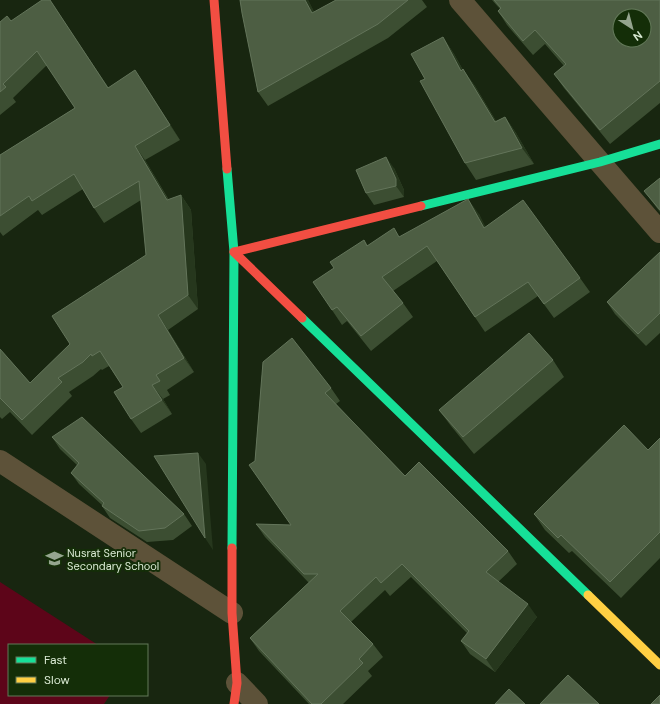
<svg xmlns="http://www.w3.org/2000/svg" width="660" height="704" viewBox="0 0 660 704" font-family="'DM Sans',sans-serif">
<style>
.green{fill:#5d0519}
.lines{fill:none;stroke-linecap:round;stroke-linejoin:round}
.street{stroke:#5d5239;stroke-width:22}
.fast{stroke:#16e098;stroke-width:9}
.slow{stroke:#ffcf43;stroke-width:9}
.jam{stroke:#f24e42;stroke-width:9}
.wall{fill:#3c4e32}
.shaded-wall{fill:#26371d}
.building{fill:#4d5e43;stroke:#63745a;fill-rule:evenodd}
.labels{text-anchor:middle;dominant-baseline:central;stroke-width:4;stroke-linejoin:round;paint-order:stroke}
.poi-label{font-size:11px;fill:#d9e9d3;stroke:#142e08;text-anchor:start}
</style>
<rect width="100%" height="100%" fill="#182610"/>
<polygon class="green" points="0,582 98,645 9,645 9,695 110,695 104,704 0,704"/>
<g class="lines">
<g class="street">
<polyline points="460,0 660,232"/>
<polyline points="0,461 232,613"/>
<polyline points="237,683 257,704"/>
</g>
<g class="fast">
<polyline points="227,169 234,252 232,548"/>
<polyline points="421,206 600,162 660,144"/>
<polyline points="302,318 588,595"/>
</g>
<polyline class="slow" points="588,595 660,665"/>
<g class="jam">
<polyline points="214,0 227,169"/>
<polyline points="234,252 302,318"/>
<polyline points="234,252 421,206"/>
<polyline points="232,548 232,613 237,683 234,704"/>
</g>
</g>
<g class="wall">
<polygon points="240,0 308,0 314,12 336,0 422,0 427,7 388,38 268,106 258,92"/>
<polygon points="492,0 660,0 660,103 610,144 564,88 554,74 564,66 545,44 533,55 507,25 498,11 500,9"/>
<polygon points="57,11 108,87 145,85 180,140 145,160 169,200 181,195 191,210 198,309 168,330 194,372 167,390 170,395 163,399 172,414 141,433 131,419 123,387 109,366 102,370 101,369 93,376 69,392 72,396 32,435 10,412 2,419 0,417 0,349 30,383 70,344 146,255 141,200 104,223 94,208 83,189 42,215 38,210 3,236 0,232 0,155 75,108 47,65 13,98 16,102 0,115 0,22 11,21"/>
<polygon points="443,37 454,54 463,70 475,86 496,121 505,117 516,133 534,164 476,180 465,163 425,79"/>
<polygon points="394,168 404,190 404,197 374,205 366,193"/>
<polygon points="660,178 660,212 644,191"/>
<polygon points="479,214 485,227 580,278 590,292 554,318 538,296 485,332 437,261 393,291 403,303 413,317 371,351 347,321 342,325 332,310 334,268 364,240 368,246"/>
<polygon points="660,252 660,333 646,346 615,314 607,302"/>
<polygon points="553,360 564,377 474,454 451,426 439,410"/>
<polygon points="263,362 331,388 340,401 336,404 405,476 508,551 517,564 498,582 537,617 495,672 470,654 461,641 467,633 411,577 390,596 385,590 351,622 373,644 383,657 368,671 372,676 343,704 309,704 259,651 250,638 309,583 265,537 256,524 291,525 255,461"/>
<polygon points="52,437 184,514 192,526 173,540 147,542 110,518 102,506 102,505 79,484 71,473 77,465 60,449"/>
<polygon points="660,438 660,558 621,598 572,551 569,553 545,530 534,514 648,450"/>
</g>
<g class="shaded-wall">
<polygon points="50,0 57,11 118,102 108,88"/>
<polygon points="305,0 308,0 322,27 312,13"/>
<polygon points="443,37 454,54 472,87 461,71"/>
<polygon points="463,69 475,86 506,138 495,122"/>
<polygon points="135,70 145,85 180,140 170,125"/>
<polygon points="505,117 516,133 534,164 522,148"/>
<polygon points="135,146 145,160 177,215 167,200"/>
<polygon points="386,157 394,168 404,190 404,197 396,186"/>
<polygon points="181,195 191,210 198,309 188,295"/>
<polygon points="468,199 479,214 494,243 484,228"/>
<polygon points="158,315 168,330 194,372 184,358"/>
<polygon points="152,385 163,399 172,414 162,400"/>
<polygon points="198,453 206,464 213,550 205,538"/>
<polygon points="528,604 537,617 495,672 486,659"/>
</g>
<g class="building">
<polygon points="42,0 50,0 108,88 135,70 170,125 135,146 167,200 181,195 188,295 158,315 184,358 156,375 160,381 152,385 162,400 131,419 114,392 123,387 100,351 92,356 91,354 83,362 58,378 62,382 22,420 0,398 0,349 30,383 70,344 52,316 146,255 139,181 94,208 74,174 32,201 29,196 0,216 0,155 75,108 37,51 3,84 6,87 0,92 0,22 7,16 11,21"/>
<polygon points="240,0 305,0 312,13 336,0 408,0 378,24 258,92 242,13"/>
<path d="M494,0H660V81L600,130L554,74L566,64L535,30L523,41L498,11L501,8ZM620,16H644V40H620Z"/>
<polygon points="443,37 461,71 463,69 495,122 505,117 522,148 465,163 420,81 425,79 411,54"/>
<polygon points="386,157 396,179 396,186 366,193 356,170"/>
<polygon points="660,178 660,210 644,191"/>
<polygon points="468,199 484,228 523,200 580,278 544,304 528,282 475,317 427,246 382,277 403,303 361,336 337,307 332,310 313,282 334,268 330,262 364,240 367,246 394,228 399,237"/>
<polygon points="660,252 660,313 638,334 607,302"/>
<polygon points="529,333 553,360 463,437 439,410"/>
<polygon points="292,338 331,388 325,393 405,476 419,462 508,551 486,572 528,604 486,659 461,641 469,631 402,564 381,583 376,577 340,611 373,644 359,659 363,663 321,704 312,704 250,638 318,574 304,574 256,524 291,525 249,465 255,461 263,362"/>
<polygon points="82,417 184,514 165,528 139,531 102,506 104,503 71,473 79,463 52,437"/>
<polygon points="624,425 648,450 660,438 660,532 610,582 561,535 558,538 534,514"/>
<polygon points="198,453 205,538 154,456"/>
<polygon points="568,675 599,704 540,704"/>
<polygon points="509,689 525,704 495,704"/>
<polygon points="660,695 660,704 651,704"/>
</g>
<defs>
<symbol id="school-bare" viewBox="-9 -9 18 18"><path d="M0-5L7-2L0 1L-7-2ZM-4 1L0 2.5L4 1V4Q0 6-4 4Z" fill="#95a58f" stroke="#142e08" stroke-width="2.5" paint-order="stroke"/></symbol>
</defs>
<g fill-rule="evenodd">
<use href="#school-bare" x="42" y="546" width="25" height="25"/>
</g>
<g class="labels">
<g class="poi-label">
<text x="67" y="553">Nusrat Senior<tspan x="67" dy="13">Secondary School</tspan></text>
</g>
</g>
<rect x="8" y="644" width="140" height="52" fill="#142e08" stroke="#637959"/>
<rect x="16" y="657" width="20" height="6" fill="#16e098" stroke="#637959"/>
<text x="44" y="664" font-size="12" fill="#d9e9d3">Fast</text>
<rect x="16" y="677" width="20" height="6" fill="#ffcf43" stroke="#637959"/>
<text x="44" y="684" font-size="12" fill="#d9e9d3">Slow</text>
<g transform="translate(632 28) rotate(144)"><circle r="19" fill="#142e08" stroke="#637959"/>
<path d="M0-3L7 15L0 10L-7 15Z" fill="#95a58f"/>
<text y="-6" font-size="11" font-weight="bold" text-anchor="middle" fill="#d9e9d3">N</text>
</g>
</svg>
